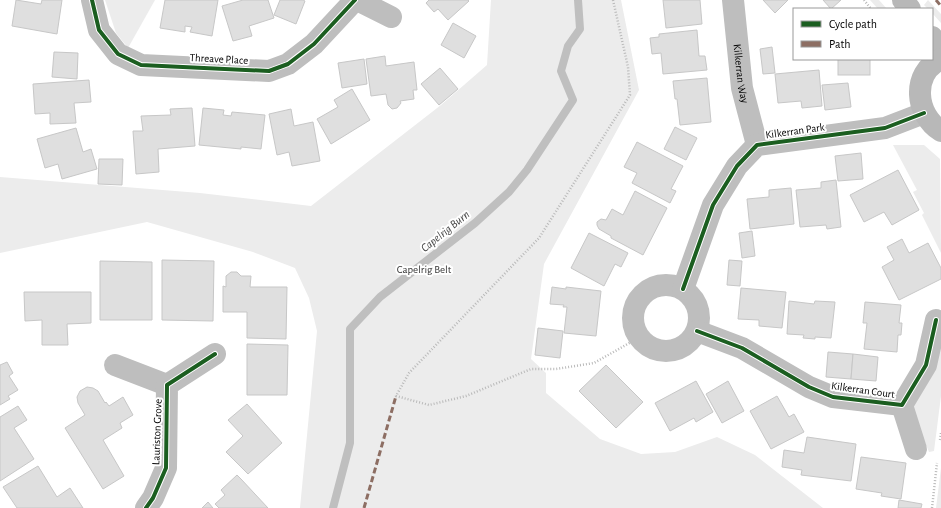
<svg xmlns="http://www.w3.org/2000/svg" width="941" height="508" viewBox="0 0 941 508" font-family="'Alegreya Sans',sans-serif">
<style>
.green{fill:#ececec}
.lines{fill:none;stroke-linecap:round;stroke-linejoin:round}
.stream{stroke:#bfbfbf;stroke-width:8}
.building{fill:#dfdfdf;stroke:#c7c7c7}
.path{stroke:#b9b9b9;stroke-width:2.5;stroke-dasharray:1 2;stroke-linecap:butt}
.street{stroke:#bebebe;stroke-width:22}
.secondary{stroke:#b8b8b8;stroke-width:22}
.quiet{stroke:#8d6e63;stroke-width:3;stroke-dasharray:6 3;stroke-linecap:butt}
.cycleway-casing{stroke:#fff;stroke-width:6}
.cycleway{stroke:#1b5e20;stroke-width:4}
.labels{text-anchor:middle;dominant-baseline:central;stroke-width:4;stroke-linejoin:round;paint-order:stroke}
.street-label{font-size:11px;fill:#000;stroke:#fff}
.park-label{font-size:11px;fill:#333;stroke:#fff}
.water-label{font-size:12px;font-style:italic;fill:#444;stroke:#fff}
</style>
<rect width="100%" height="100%" fill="#fff"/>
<g class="green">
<polygon points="105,0 155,0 128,48 116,33"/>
<polygon points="491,0 621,0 639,90 544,264 531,359 546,373 546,393 600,439 641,454 675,452 717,437 755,455 823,508 300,508 317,331 309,298 295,268 253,252 147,222 0,253 0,177 200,193 311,206 441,105 487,65"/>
<polygon points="870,0 879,0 887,9 878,9"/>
<polygon points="928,0 941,14 941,23 932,13 932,9 928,9 924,5"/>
<polygon points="893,145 924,145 940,159 941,253 922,215 924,213 913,192 917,190"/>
<polygon points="941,328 941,396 934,451 929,452 911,409"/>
<polygon points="941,468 941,508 936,508"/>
</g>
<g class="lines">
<polyline class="stream" points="333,508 350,443 350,329 380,297 475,223 509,192 527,170 573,100 561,71 568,46 580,29 578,0"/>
</g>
<g class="building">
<polygon points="16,0 41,4 42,0 62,0 57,34 12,26"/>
<polygon points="165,0 218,0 212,36 190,32 192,27 185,26 185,32 160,28"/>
<polygon points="243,0 268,0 274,18 249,26 252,36 233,41 222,6"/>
<polygon points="280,0 303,0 305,1 296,24 274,15"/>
<polygon points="429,0 468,0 469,1 448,20 438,9 434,12 426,3"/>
<polygon points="663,0 700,0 702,24 666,28"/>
<polygon points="763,0 788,0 775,13"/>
<polygon points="823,0 841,0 831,9"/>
<polygon points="453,23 476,36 464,58 441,45"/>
<polygon points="697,30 699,56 705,56 707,70 663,74 661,53 652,54 650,38 659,37 659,34"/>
<polygon points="772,47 775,73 763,74 760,49"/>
<polygon points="54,52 78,53 77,79 52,77"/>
<polygon points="385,56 386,66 414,62 417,90 413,90 414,99 400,101 401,103 397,108 392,109 388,105 386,94 371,96 366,59"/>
<polygon points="364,59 367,84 342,88 338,63"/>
<rect x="838" y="59" width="32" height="16"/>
<polygon points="440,68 458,89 439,105 421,84"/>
<polygon points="819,70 822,106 802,108 801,101 778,103 775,74"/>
<polygon points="707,78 711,122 680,125 677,99 675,99 673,81"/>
<polygon points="89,80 91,102 74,103 76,123 50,124 50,113 35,114 33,84"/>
<polygon points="848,83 851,107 825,110 822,85"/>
<polygon points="352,89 370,120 331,144 317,119 338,107 334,100"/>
<polygon points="192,108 195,146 158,149 159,172 136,174 133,131 143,131 141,116 171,115 170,109"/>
<polygon points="203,108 224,110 223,115 231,116 232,112 265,115 261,149 241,147 241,149 199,145"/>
<polygon points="291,109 294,126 313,122 320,161 292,166 289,152 277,155 269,114"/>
<polygon points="675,127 697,138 686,160 664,149"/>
<polygon points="76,128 83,152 91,149 97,169 62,179 58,164 45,168 37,139"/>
<polygon points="637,142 683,166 671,189 676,191 670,203 632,183 637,173 624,167"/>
<polygon points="861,153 863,179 838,181 835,156"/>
<polygon points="99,159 123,159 122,185 98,184"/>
<polygon points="898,170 919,210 892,225 884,212 864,222 850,195"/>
<polygon points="836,180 841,227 827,229 826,225 800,227 796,190 821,188 821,182"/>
<polygon points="791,188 794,224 750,229 747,199 769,197 769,190"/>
<polygon points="635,191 667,208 643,255 611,238 611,236 599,229 597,225 597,222 601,219 606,220 612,209 623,215"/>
<polygon points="752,231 755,256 742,258 739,233"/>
<polygon points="589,233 628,253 621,267 615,264 604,286 571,268"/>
<polygon points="902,239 909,253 928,243 941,268 941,279 899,300 882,267 894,260 887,247"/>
<polygon points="162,260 214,261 213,321 162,320"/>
<polygon points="729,260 742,261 740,286 727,285"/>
<polygon points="100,261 152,262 152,320 100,320"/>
<polygon points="231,272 237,272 241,276 251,276 250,287 287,287 286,339 247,338 247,312 223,312 223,286 226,287 226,276"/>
<polygon points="552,287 566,289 566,287 601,291 596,336 564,333 567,307 563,307 564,305 550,304"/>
<polygon points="741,288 786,292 782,328 759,326 759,320 738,319"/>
<polygon points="24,292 91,292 91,323 67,324 68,345 42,345 42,320 25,321"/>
<polygon points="789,301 814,304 815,301 835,302 831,338 815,337 815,339 803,338 804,335 787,334"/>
<polygon points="865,302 901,305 899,323 902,323 901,335 898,335 897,352 864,349 867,323 863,323"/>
<polygon points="538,328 563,331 560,358 535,355"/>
<polygon points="247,344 288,345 287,395 247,395"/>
<polygon points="828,352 853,354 851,379 826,377"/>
<polygon points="853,354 878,357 876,381 851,379"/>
<polygon points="7,362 13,373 9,376 18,390 8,396 10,399 0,405 0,365"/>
<polygon points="606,365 643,402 616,428 579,391"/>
<polygon points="696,381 713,412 696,422 694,418 670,431 655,403"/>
<polygon points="728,381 744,411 722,423 706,394"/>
<polygon points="87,387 93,388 98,391 105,403 106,402 109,406 123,397 133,415 120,423 122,428 103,440 124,476 103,489 65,428 85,415 78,403 77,397 80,391"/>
<polygon points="777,396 789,417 794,414 804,432 771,449 750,411"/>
<polygon points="247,404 282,443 248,474 226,452 243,436 228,420"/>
<polygon points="18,406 27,420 14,428 34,459 0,481 0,417"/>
<polygon points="807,437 856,444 851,481 801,475 802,470 782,467 784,450 804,453"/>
<polygon points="861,457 906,463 901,499 881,496 882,493 856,489"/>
<polygon points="38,466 57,497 70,488 83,508 17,508 3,487"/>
<polygon points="237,475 241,479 268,508 219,508 215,504 225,495 221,490"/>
<polygon points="899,500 922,504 921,508 898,508"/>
<polygon points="208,502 213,508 202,508"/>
</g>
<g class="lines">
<g class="path">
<polyline points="613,0 628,67 630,95 539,238 409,373 396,396 429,405 466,396 531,369 556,369 594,363 640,337"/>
<polyline points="864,0 871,9"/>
<polyline points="940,440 941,433"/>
<polyline points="932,508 937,463"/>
</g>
<g class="street">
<polyline points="92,0 99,30 118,54 141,65 269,71 288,64 314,44 355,0"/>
<polyline points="357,0 391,17"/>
<path id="s1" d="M733,0L742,88L757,145"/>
<circle cx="666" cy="318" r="33"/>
<polyline points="683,289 713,205 737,166 757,145 885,128 924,113"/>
<polyline points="697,331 742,348 809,387 833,397 902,405 926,365 936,320"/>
<polyline points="115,365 167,385"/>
<polyline points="902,405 916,449"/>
<polyline points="146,508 153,498 166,468 167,385 215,354"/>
</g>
<g class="secondary">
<polyline points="903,0 910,9"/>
<polyline points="932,37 941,48"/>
<path d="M941,59C911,73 915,115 941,131"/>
</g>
<g class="quiet">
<polyline points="936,0 941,6"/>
<polyline points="364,508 396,396"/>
</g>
<defs>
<g id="cycleway">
<polyline points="92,0 99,30 118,54 141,65 269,71 288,64 314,44 355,0"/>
<polyline points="683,289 713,205 737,166 757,145 885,128 924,113"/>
<polyline points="697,331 742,348 809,387 833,397 902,405 926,365 936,320"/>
<polyline points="146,508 153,498 166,468 167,385 215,354"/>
</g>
</defs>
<use href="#cycleway" class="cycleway-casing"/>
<use href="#cycleway" class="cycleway"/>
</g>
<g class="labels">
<g class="street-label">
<text transform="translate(219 59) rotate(3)">Threave Place</text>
<text stroke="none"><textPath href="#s1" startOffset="74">Kilkerran Way</textPath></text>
<text transform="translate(795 131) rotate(-8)">Kilkerran Park</text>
<text transform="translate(863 390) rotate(8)">Kilkerran Court</text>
<text transform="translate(157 432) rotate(-88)">Lauriston Grove</text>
</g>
<g class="park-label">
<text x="424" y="269">Capelrig Belt</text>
</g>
<g class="water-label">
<text transform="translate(445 231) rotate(-39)">Capelrig Burn</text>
</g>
</g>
<rect x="793" y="8" width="140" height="52" fill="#ffffff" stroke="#999999"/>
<rect x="801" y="21" width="20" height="6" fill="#1b5e20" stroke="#999999"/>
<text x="829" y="28" font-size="12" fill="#000000">Cycle path</text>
<rect x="801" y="41" width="20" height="6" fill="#8d6e63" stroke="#999999"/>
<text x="829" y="48" font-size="12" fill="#000000">Path</text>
</svg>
